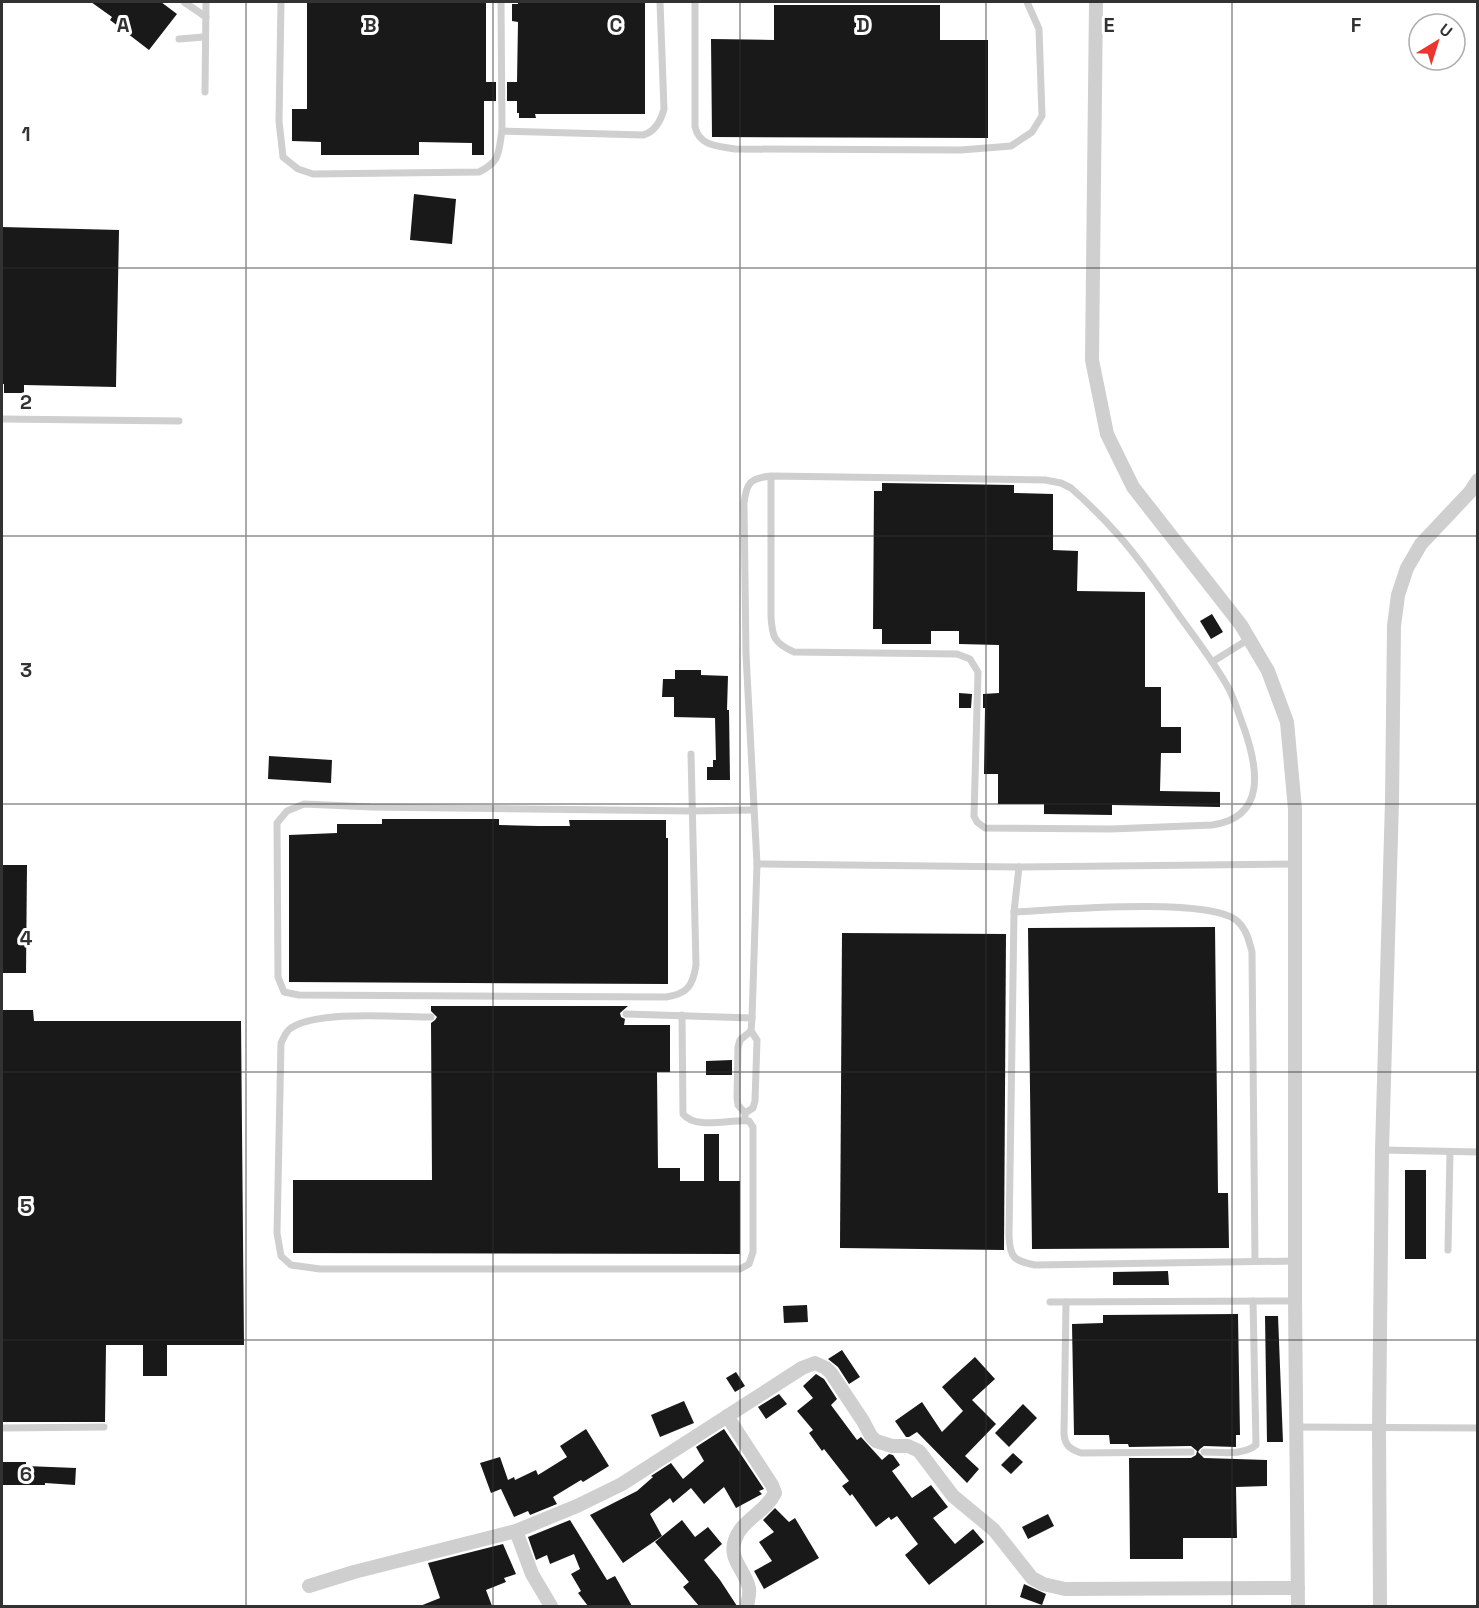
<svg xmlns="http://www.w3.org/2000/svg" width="1479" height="1608" viewBox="0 0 1479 1608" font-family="'Space Grotesk',sans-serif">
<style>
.building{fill:#191919}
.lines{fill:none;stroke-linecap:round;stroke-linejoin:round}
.service{stroke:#cfcfcf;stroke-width:7}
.minor{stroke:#cfcfcf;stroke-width:14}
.grid{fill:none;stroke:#323232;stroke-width:1.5;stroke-opacity:0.55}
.grid-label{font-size:20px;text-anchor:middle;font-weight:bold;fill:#323232;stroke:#fff;stroke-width:6;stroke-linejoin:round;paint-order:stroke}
</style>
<rect width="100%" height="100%" fill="#fff"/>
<g class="building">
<polygon points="91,2 161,2 177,14 149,50 110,20 112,17"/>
<polygon points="307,2 486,2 486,82 496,82 496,101 484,101 484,155 472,155 472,143 419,142 419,155 321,155 321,142 292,141 292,109 307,109"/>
<polygon points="518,2 645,2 645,114 535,114 536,118 519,118 519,113 517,113 517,101 507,101 507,82 517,82 518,22 512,21 512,4 518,4"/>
<polygon points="774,5 940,5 940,40 988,40 988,138 712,137 711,39 774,40"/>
<polygon points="414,194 456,199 452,244 410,240"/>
<polygon points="2,227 119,230 116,387 24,385 24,393 4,393 4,384 2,384"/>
<polygon points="882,483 1014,485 1014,493 1053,494 1053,550 1078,551 1077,591 1145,592 1145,687 1161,687 1161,727 1181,727 1181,753 1161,753 1160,791 1220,792 1220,807 1112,805 1112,815 1044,814 1044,804 998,804 998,774 984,774 985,708 983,708 983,694 999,693 999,645 959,644 959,631 931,631 931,644 882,644 882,629 873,629 874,491 882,491"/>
<polygon points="1212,614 1223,632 1211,639 1200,621"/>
<polygon points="675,670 701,670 701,675 728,676 727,710 729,710 730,780 707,780 707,767 713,767 713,760 716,760 715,718 674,717 674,697 662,697 663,679 675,679"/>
<polygon points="959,693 972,694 971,708 959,708"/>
<polygon points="269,756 332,760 331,783 268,779"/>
<polygon points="382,819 499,819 499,825 538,826 570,826 569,820 666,820 666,838 668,838 668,984 289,982 289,835 337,833 337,824 382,824"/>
<polygon points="2,865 27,865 26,973 2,973"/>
<polygon points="1215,927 1218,1193 1228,1193 1229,1248 1032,1249 1028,928"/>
<polygon points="842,933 1006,934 1004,1250 840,1248"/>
<polygon points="431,1006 628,1006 620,1013 621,1017 625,1019 624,1025 670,1025 670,1072 657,1072 658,1168 680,1168 680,1181 704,1181 704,1134 719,1134 719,1181 740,1181 740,1254 293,1253 293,1180 432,1180 431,1023 435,1020 437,1017 431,1011"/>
<polygon points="2,1010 33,1010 34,1021 241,1021 244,1345 167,1345 167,1376 143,1376 143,1345 106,1345 105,1422 2,1422"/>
<polygon points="732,1060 732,1075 706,1075 706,1061"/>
<rect x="1405" y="1170" width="21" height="89"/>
<polygon points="1168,1271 1169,1285 1113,1285 1113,1272"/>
<polygon points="807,1305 808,1322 784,1323 783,1306"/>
<polygon points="1238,1314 1240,1435 1236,1435 1236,1447 1204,1446 1200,1449 1198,1452 1204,1458 1267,1460 1267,1486 1236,1487 1237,1538 1183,1538 1183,1559 1130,1559 1129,1458 1191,1458 1196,1455 1197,1451 1191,1446 1129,1447 1128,1444 1110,1444 1109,1435 1074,1435 1072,1324 1103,1323 1103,1315"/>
<polygon points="1265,1316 1278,1316 1283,1442 1267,1442"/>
<polygon points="842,1350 860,1377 849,1384 838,1367 828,1359"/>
<polygon points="975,1357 995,1379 972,1400 996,1424 965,1456 979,1469 967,1483 917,1432 909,1437 906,1437 895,1421 922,1402 942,1432 963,1411 942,1387"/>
<polygon points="736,1372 745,1386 735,1392 726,1378"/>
<polygon points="816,1374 824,1379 837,1399 831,1405 857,1440 861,1437 882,1460 889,1454 893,1455 900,1465 892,1471 912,1498 931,1485 948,1507 933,1518 955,1544 973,1529 984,1542 929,1585 905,1555 918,1544 897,1516 891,1520 889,1517 876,1527 852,1494 850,1496 842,1486 849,1481 824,1449 822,1451 809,1433 813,1430 797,1411 813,1398 803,1386"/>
<polygon points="779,1394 787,1404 766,1419 758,1407"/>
<polygon points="684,1401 694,1423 660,1437 651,1415"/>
<polygon points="1023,1404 1037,1418 1009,1447 995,1433"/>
<polygon points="586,1429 609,1466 583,1482 581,1480 553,1497 557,1504 530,1515 528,1511 514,1517 501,1489 491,1493 480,1463 500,1457 508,1480 514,1477 515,1480 536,1470 538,1475 567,1457 560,1446"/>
<polygon points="724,1429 764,1489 759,1491 762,1494 736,1508 724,1487 704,1504 691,1488 673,1503 670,1498 650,1514 662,1536 623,1563 590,1515 637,1491 653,1477 651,1476 671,1463 683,1479 704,1461 696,1447"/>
<polygon points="1013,1453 1023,1462 1011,1474 1001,1465"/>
<polygon points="2,1462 26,1462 26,1466 76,1468 75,1485 45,1483 45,1485 2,1485"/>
<polygon points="775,1508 789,1522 795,1518 819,1558 764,1589 754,1571 772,1561 759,1542 774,1532 763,1520"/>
<polygon points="1048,1514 1054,1526 1028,1539 1022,1527"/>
<polygon points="570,1520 607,1580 615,1576 632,1606 588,1606 578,1593 581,1591 571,1574 580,1569 574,1554 550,1564 547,1555 536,1560 528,1537"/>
<polygon points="682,1520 695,1537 708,1527 722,1544 704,1560 720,1580 737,1606 699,1606 683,1587 689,1582 655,1542"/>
<polygon points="503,1544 516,1574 504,1578 506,1582 486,1590 492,1606 420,1606 440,1598 428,1563"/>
<polygon points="1024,1584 1046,1594 1042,1605 1020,1597"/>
</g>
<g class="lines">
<g class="service">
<polyline points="184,2 206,17"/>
<path d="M281,2L279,121L283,157L298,169L313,174L479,172C501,161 498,153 502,131L643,135C655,132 661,120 664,109L660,2"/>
<polyline points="501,2 502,131"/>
<path d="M695,2V127C700,147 719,146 735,149L961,150L1011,146L1032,132L1042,116L1039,29L1027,2"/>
<polyline points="179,39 204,37"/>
<polyline points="205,92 206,2"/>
<polyline points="2,419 179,421"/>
<polyline points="1212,662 1249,639"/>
<path d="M691,754L696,965C693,986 687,994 666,997L299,995L284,992L278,977L277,823L287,811L304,804L371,807L692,811L752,810"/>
<polyline points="757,864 1019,867 1296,864"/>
<path d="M1019,867L1014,912L1009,1236C1010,1258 1014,1261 1035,1265L1295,1261"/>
<path d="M1014,912C1056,910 1206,897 1236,920C1246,928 1249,940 1252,952L1255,1261"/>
<polyline points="626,1014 752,1018 751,1031 757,1040 755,1101 753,1108 745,1113"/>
<path d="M431,1017C397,1017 318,1010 291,1028C286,1031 284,1037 281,1043L277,1233L281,1256L291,1265L320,1269H740L749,1264L753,1252V1127L749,1121C730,1119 696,1130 683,1114L682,1015"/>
<path d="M752,1018L757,864L746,654L744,504C746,483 750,478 771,476L1045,480L1061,483L1071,488C1088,503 1105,520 1120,537C1143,563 1163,593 1183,621C1199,643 1216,665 1229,689C1235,701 1239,715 1244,728C1258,768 1267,817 1212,825L1111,829L985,828L977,822L974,816L978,672L970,659L957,654L794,652C774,643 772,637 771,616V476"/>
<polyline points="745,1116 745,1113 738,1105 737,1097 738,1047 740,1040 751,1031"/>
<polyline points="1382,1150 1478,1152"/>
<polyline points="1448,1250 1450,1152"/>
<polyline points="1050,1302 1295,1301"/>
<path d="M1066,1302L1064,1434C1065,1446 1070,1449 1081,1453L1191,1452"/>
<polyline points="1296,1427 1478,1428"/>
<polyline points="2,1428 104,1427"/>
<path d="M1204,1452C1221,1452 1242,1456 1256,1445L1253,1301"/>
</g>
<g class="minor">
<polyline points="1096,2 1092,360 1107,434 1133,487 1241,625 1268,671 1287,722 1295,809 1295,1301 1298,1606"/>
<path d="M727,1416L772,1485L775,1493C766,1512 741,1520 735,1540C728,1559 745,1570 749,1588C750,1594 748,1600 747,1606"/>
<polyline points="516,1531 532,1574 551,1606"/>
<polyline points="309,1586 354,1572 516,1531 577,1506 622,1484 802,1368 815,1363 826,1368 831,1373 863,1421 871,1436 876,1441 892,1446 908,1446 919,1451 953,1496 994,1530 1032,1578 1043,1584 1065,1589 1298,1588"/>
<polyline points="1380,1606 1379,1428 1382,1150 1392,801 1394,626 1398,595 1407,568 1421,544 1470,492 1478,480"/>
</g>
</g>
<path class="grid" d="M246,2V1606M493,2V1606M740,2V1606M986,2V1606M1232,2V1606M2,268H1478M2,536H1478M2,804H1478M2,1072H1478M2,1340H1478"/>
<g class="grid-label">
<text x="123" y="32">A</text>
<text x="370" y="32">B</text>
<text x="616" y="32">C</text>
<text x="863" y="32">D</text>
<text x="1109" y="32">E</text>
<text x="1356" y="32">F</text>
<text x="26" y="141">1</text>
<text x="26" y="409">2</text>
<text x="26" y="677">3</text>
<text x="26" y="945">4</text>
<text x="26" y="1213">5</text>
<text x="26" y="1481">6</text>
</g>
<rect width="1479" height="1608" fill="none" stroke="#323232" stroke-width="6"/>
<g transform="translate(1437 42) rotate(38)"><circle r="28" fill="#ffffff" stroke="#adadad" stroke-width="1.5"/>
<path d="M0-4.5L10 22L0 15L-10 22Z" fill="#ee342f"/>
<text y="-9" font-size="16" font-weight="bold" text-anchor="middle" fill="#323232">U</text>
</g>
</svg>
